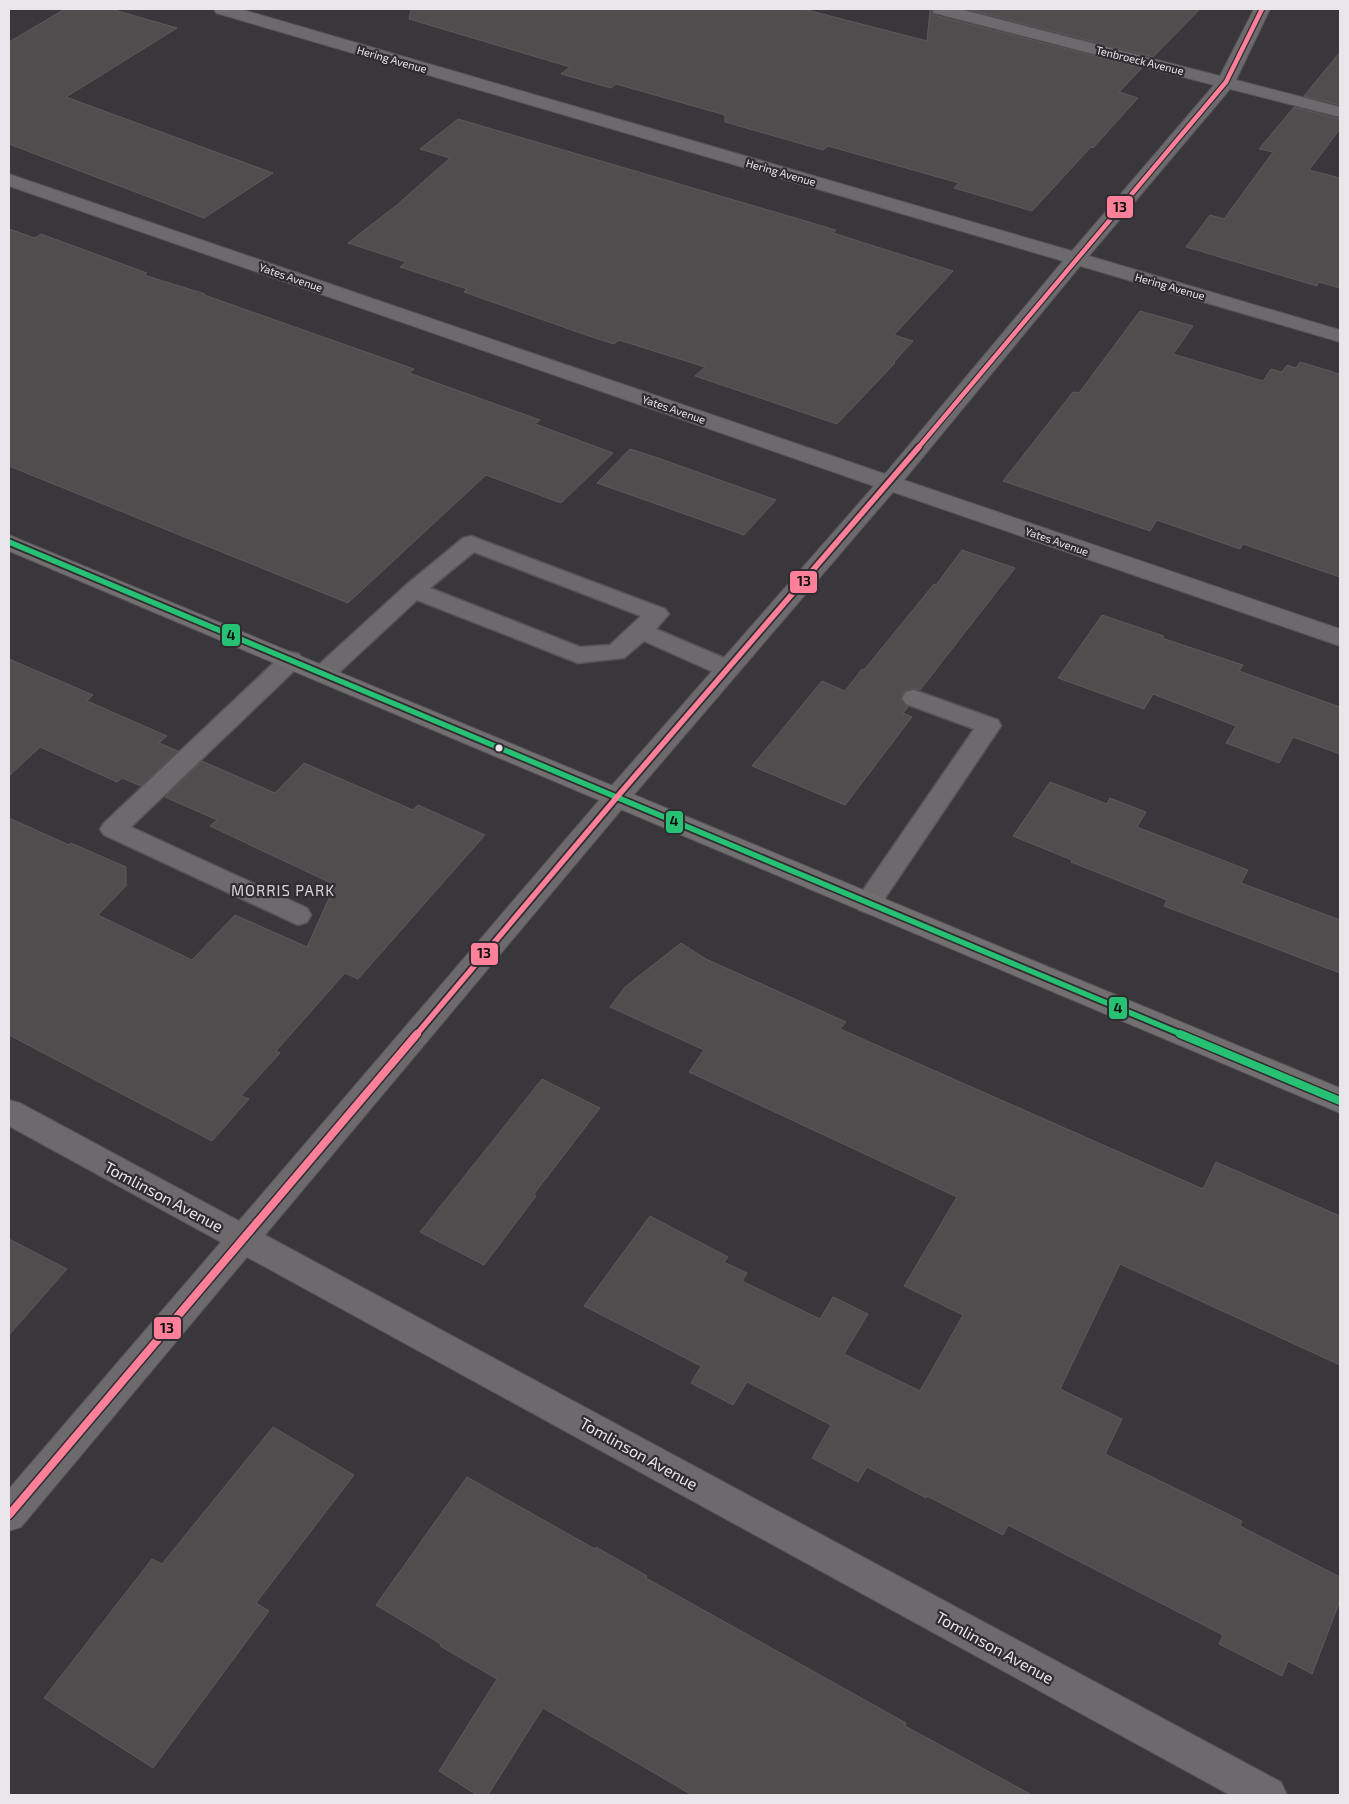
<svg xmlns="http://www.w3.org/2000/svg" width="1349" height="1804" viewBox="0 0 1349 1804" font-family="'Exo 2',sans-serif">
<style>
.building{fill:#504d4f;stroke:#5d5a5b}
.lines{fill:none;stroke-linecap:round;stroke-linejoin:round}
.lane-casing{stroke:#555357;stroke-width:3}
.street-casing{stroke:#555357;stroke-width:2}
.secondary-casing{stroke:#555357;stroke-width:2}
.lane{fill:#6c6a6d;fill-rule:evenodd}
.street{fill:#6c6a6d;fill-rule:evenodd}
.secondary{fill:#736f71;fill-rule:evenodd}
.bus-1-far1-casing{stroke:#2f2c32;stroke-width:9}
.bus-1-casing{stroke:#2f2c32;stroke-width:11}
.bus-2-far2-casing{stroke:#2f2c32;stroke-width:7}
.bus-2-far1-casing{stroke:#2f2c32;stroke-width:9}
.bus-2-casing{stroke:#2f2c32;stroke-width:11}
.bus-1-far1{stroke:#26c172;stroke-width:5.5}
.bus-1{stroke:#26c172;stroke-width:8}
.bus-2-far2{stroke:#ff8098;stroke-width:4.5}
.bus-2-far1{stroke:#ff8098;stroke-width:5.5}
.bus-2{stroke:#ff8098;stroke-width:8}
.bus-dot{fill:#e8e6ea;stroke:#2f2c32;stroke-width:2}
.labels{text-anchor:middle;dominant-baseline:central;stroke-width:4.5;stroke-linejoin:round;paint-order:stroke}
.far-street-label{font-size:11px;fill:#e8e6ea;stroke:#2f2c32}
.neighbourhood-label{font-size:15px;letter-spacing:1px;fill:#d8d3db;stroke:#2f2c32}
.near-street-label{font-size:16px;fill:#e8e6ea;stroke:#2f2c32}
.line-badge{stroke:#2f2c32;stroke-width:2}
.pale-badge-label{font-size:14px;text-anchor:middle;font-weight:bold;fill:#111}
</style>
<rect width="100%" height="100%" fill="#39373b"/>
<g class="building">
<polygon points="65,9 111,9 177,28 66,97 273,173 204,218 9,144 9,42"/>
<polygon points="411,9 803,9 927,41 930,10 934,15 1142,68 1119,92 1138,98 1093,148 1091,147 1032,211 954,188 959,183 828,146 823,150 725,122 725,115 616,84 611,88 561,74 570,67 409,19"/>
<polygon points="966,9 1200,9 1153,57"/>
<polygon points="1340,52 1340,105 1304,96"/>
<polygon points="1294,107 1340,119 1340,129 1309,170 1340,178 1340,288 1319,282 1317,286 1186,247 1210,215 1224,219 1273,152 1259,149"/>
<polygon points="458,119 836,230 833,233 953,271 894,335 913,341 894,362 895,363 837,424 695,376 705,367 619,340 614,344 586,335 464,292 467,289 400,267 406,262 348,243 398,204 450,158 420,149"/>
<polygon points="9,229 35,238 41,234 147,273 144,275 205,294 204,295 414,369 409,373 540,420 535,424 613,453 561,503 486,475 348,603 9,466"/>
<polygon points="1140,311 1193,326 1173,354 1263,381 1271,369 1282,372 1287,365 1296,368 1300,362 1340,374 1340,577 1243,544 1240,549 1157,520 1150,531 1003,481 1073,392 1079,393"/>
<polygon points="630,449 658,458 776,500 744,535 597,483"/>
<polygon points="962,550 1015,568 920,690 914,688 904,691 900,699 908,707 903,713 912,717 845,805 752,766 822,681 845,691 862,669 864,670 934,584 936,585"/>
<polygon points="1102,615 1164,636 1162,638 1243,665 1239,671 1340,707 1340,754 1293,737 1279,763 1226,743 1236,726 1153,694 1144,709 1058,678"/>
<polygon points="9,659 93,695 87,701 167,736 159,743 178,751 141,786 122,778 117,782 40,747 9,776"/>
<polygon points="202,761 275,793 304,763 413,810 418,805 485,835 358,979 345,973 276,1051 280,1053 241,1096 249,1099 212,1141 9,1035 9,818 69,845 71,843 126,867 126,886 98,915 192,960 235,915 307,947 335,885 210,826 217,820 165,797"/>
<polygon points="1050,782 1107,804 1110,798 1146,812 1137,827 1248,870 1241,883 1340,920 1340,973 1164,906 1167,900 1071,862 1072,860 1013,836"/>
<polygon points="681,943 706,959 846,1022 840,1029 1203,1189 1216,1162 1340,1216 1340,1365 1120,1264 1060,1389 1122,1419 1105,1454 1242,1521 1240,1526 1340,1577 1340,1601 1312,1674 1288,1661 1282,1676 1219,1644 1223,1635 1008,1525 1003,1535 927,1496 926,1498 867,1467 858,1482 812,1458 831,1425 747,1382 733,1405 691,1383 701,1366 584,1306 650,1216 728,1257 724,1262 747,1273 742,1281 820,1319 833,1297 868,1314 844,1354 920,1391 963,1315 904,1286 957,1197 689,1072 704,1050 610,1007 625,987"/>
<polygon points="542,1079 600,1108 534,1194 536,1196 484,1265 420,1232"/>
<polygon points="9,1239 67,1269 9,1335"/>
<polygon points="273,1427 354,1475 256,1603 269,1611 153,1768 44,1698 152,1559 162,1564"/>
<polygon points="467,1477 595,1549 596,1547 647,1576 646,1578 906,1723 905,1726 1032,1795 692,1795 543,1708 488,1795 477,1795 439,1771 497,1679 440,1646 441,1644 376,1605"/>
</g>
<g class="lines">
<defs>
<g id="lane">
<path d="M471,536L665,609L669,614L656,629L736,663L740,669L736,675L728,677L720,675L644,641L624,658L578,663L417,600L331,680L323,682L315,680L311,674L315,668L406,585L463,538ZM474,552L641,616L610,645L580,647L430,588Z"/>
<polygon points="291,652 299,654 303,660 299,666 131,827 307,908 311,915 307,922 298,925 104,835 100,829 104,823 283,654"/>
<polygon points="914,690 998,720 1001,726 877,910 868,913 859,910 855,903 859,896 974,729 906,704 902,698 906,692"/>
</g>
<polygon id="street" points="214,9 240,9 1072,251 1214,85 934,13 932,9 959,9 1220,76 1254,9 1270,9 1236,80 1340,107 1340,117 1230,89 1089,256 1340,330 1340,342 1080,266 904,480 1340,629 1340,646 893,492 626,804 265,1235 1281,1782 1287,1795 1230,1795 247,1257 21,1527 9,1531 9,1489 221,1242 9,1126 9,1100 20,1103 239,1221 608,790 874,486 9,186 9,174 885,474 1063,261 216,13"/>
<polygon id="secondary" points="9,535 1340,1088 1340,1113 9,551"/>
</defs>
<use href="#lane" class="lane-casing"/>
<use href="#street" class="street-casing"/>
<use href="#secondary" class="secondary-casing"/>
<use href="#lane" class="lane"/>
<use href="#street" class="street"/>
<use href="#secondary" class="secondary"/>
<defs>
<polyline id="bus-1-far1" points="9,542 1183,1035"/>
<polyline id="bus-1" points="1180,1034 1340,1101"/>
<polyline id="bus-2-far2" points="918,448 1226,82 1262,9"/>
<polyline id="bus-2-far1" points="416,1035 617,797 919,447"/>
<polyline id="bus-2" points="9,1515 417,1034"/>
</defs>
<use href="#bus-1-far1" class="bus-1-far1-casing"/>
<use href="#bus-1" class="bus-1-casing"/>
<use href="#bus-2-far2" class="bus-2-far2-casing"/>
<use href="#bus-2-far1" class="bus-2-far1-casing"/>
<use href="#bus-2" class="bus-2-casing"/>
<use href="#bus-1-far1" class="bus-1-far1"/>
<use href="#bus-1" class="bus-1"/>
<use href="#bus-2-far2" class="bus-2-far2"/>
<use href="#bus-2-far1" class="bus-2-far1"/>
<use href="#bus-2" class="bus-2"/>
</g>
<circle class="bus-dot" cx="499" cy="748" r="4.5"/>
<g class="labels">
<g class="far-street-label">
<text transform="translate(392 59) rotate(16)">Hering Avenue</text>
<text transform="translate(1140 60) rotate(14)">Tenbroeck Avenue</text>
<text transform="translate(781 172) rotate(16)">Hering Avenue</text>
<text transform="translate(291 277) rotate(19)">Yates Avenue</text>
<text transform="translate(1170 286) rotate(16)">Hering Avenue</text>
<text transform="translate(674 409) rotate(19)">Yates Avenue</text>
<text transform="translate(1057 541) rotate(19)">Yates Avenue</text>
</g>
<g class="neighbourhood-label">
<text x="283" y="890">MORRIS PARK</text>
</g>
<g class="near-street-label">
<text transform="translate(164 1196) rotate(28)">Tomlinson Avenue</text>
<text transform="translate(639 1453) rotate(29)">Tomlinson Avenue</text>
<text transform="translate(995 1647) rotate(29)">Tomlinson Avenue</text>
</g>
</g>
<g class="line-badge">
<rect x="1106" y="195" width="28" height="24" rx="5" fill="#ff8098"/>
<rect x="789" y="570" width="29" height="24" rx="5" fill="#ff8098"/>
<rect x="221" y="623" width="20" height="24" rx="5" fill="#26c172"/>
<rect x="665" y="810" width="19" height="24" rx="5" fill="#26c172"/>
<rect x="470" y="942" width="29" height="24" rx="5" fill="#ff8098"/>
<rect x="1108" y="996" width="20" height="24" rx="5" fill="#26c172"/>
<rect x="153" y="1316" width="29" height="24" rx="5" fill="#ff8098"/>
</g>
<g class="pale-badge-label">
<text x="1120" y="212">13</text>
<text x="804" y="586">13</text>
<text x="231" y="640">4</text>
<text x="674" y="826">4</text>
<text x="484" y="958">13</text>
<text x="1118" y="1013">4</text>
<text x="167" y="1333">13</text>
</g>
<rect width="1349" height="1804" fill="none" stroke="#e8e6ea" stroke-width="20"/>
</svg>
